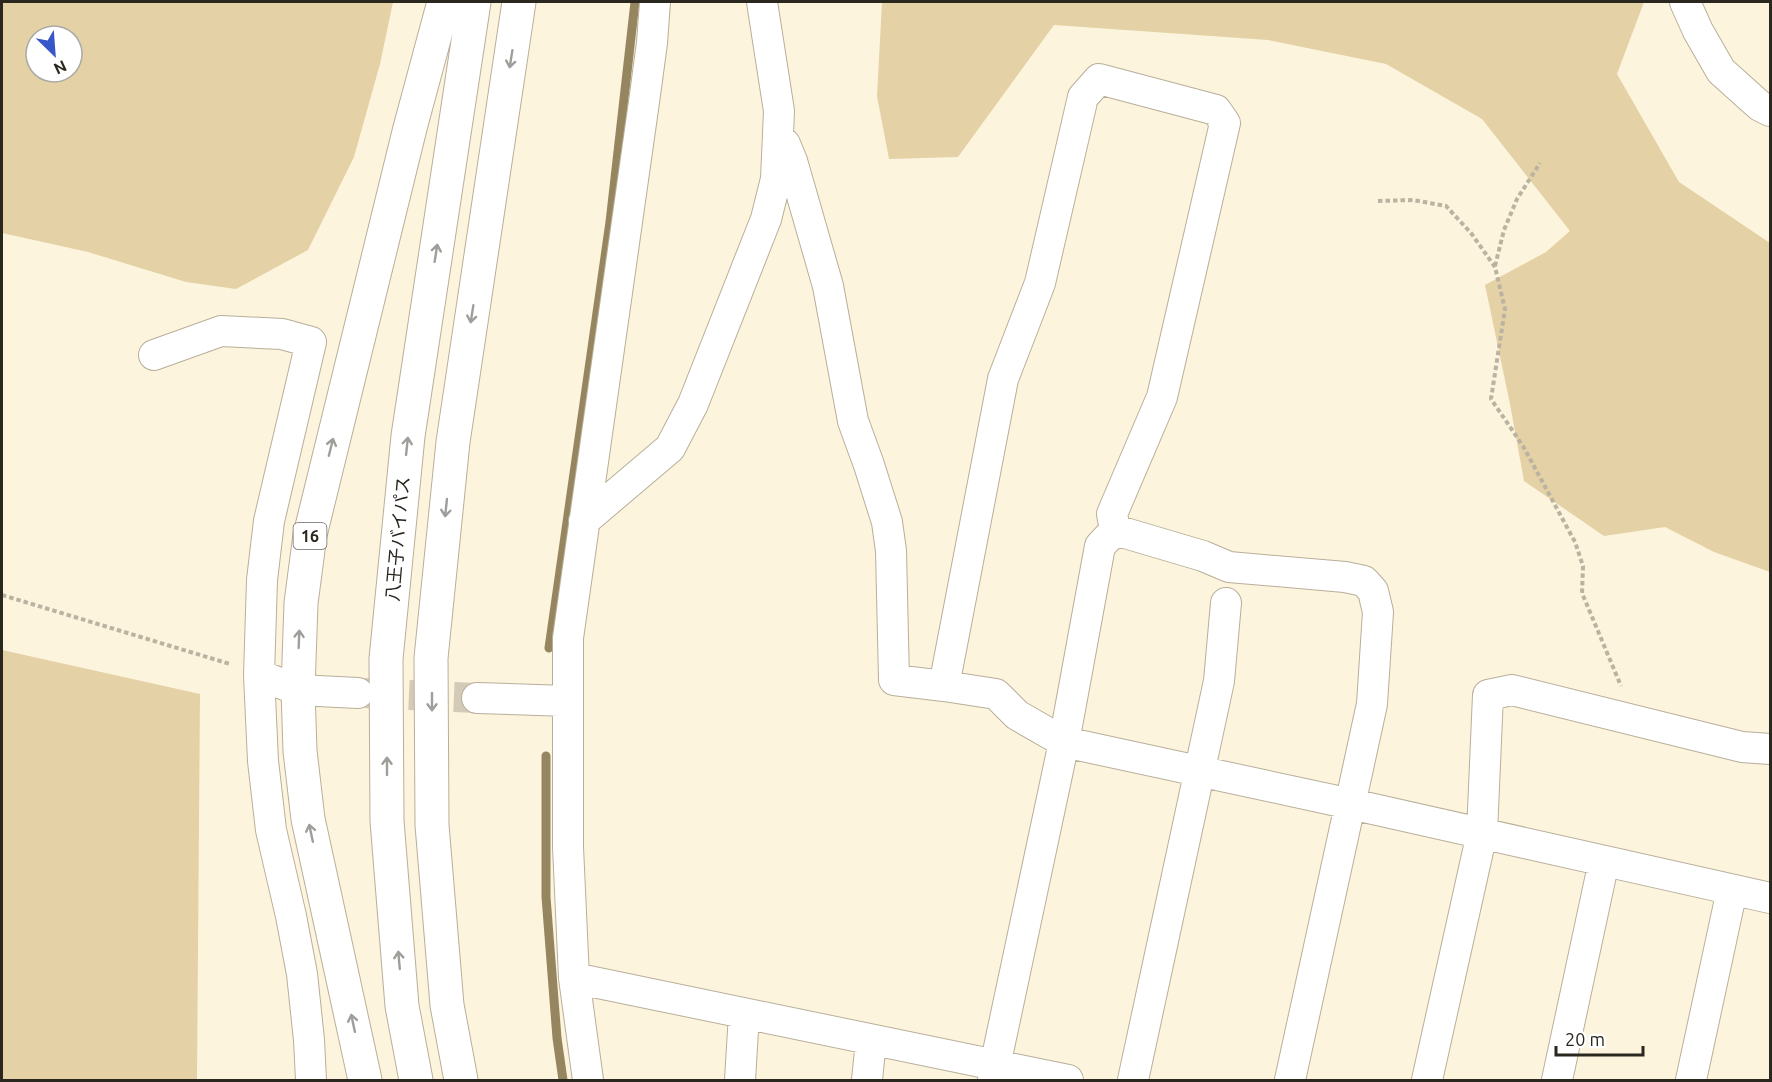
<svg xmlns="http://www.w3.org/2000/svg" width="1772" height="1082" viewBox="0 0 1772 1082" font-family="Ubuntu,'Noto Sans JP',sans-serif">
  <rect width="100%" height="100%" fill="#fdf4de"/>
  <path fill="#e4d2a6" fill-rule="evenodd" d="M2,2H393L380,64L354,157L308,250L236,289L186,282L88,252L2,233ZM36,36H72V72H36Z
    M882,2H1644L1617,74L1679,182L1770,243V572L1714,552L1665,527L1604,536L1524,481L1510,404L1485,285L1546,252L1570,231L1482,119L1386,64L1268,40L1054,25L958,157L889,159L877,96Z
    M2,650L200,694L197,1080H2Z"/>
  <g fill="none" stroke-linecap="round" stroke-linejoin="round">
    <path stroke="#968660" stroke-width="9" d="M549,648L610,222L635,2
      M546,756V897L557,1038L563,1080"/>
    <path stroke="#d3cbb8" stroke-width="30" stroke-dasharray="30 15" stroke-linecap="butt" d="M364,693L477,698"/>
    <defs>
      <path id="minor" d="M1685,2L1698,31L1721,71L1760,106L1770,111
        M779,138L785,144L792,161L828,286L853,421L869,465L887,522L891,551L894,680L944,686
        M154,355L221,331L282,334L311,342L269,521L262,580L259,675L263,761L271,830L291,916L302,974L309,1040L311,1080
        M584,521L670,448L693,404L766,219L776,179L779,111L762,2
        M259,675L298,690L358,693
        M477,698L567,701
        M574,978L1068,1080
        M588,1080L574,978L568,847V638L644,102L652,43L655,2
        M740,1080L744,1014
        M867,1080L871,1040
        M993,1080L995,1066L1064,742L1100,546L1115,530
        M1133,1080L1219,681L1226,603
        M1290,1080L1372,704L1378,612L1373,591L1364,581L1345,577L1229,567L1203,556L1115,530L1112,514L1162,397L1225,123L1216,110L1099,79L1083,97L1040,283L1003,379L944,686L996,694L1017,715L1064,742L1351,804L1770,898
        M1427,1080L1482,833L1488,695L1512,690L1742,747L1770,749
        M1557,1080L1604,861
        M1691,1080L1732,890"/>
      <path id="highway" d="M365,1080L308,819L300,751L298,690L301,603L310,535L410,128L444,2
        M416,1080L402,1006L387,821L386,659L408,436L474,2
        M461,1080L447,1005L432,825L431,658L453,442L519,2"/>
    </defs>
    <use href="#minor" stroke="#b8af9a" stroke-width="32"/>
    <use href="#highway" stroke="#b8af9a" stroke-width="35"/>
    <path stroke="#bab3a1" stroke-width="4" stroke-dasharray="4.5 3" stroke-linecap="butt" d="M1378,201L1413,200L1446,206L1471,233L1495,267L1505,309L1491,399L1523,446L1575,542L1583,566L1582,593L1621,686
      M1495,266L1504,230L1517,199L1540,163
      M2,595L230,664"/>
    <use href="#minor" stroke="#fff" stroke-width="30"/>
    <use href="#highway" stroke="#fff" stroke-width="33"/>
  </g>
  <defs><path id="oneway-shaft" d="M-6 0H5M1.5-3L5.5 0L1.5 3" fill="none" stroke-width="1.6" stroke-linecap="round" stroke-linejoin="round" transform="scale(1.5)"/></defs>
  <g stroke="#9f9e9a">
    <use href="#oneway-shaft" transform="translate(511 59) rotate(99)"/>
    <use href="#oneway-shaft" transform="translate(436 253) rotate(-81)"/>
    <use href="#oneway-shaft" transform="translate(472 314) rotate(99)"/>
    <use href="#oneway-shaft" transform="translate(407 446) rotate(-84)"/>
    <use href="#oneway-shaft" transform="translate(331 447) rotate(-76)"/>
    <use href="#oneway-shaft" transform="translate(446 508) rotate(96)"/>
    <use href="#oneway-shaft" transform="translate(299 639) rotate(-88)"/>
    <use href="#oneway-shaft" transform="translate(432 702) rotate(90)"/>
    <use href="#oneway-shaft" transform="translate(387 766) rotate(-90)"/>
    <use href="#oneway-shaft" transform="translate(311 833) rotate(-102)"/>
    <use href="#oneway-shaft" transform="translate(399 960) rotate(-95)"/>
    <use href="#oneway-shaft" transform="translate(353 1023) rotate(-102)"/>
  </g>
  <g text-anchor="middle" stroke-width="6" stroke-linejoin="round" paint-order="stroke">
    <rect fill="#fff" stroke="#6a6862" stroke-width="1.5" x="293.5" y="523" width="33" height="26" rx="4.5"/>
    <g font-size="16" font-weight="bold" fill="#2a271e">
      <text x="310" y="542">16</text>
    </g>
    <g font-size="18" fill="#2a271e" stroke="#fff">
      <text transform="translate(398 539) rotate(-85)" y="6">八王子バイパス</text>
    </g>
  </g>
  <rect width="1772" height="1082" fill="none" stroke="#2a271e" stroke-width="6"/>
  <g transform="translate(54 54) rotate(155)"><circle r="28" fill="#ffffff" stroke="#aaa9a5" stroke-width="1.5"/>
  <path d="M0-4.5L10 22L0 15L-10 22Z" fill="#3756c7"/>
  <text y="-9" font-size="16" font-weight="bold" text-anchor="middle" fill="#2a271e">N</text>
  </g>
  <path d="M1556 1046v9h87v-9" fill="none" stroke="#2a271e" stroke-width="3"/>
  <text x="1565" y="1046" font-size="18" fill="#2a271e" stroke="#ffffff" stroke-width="4.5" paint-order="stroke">20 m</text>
</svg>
